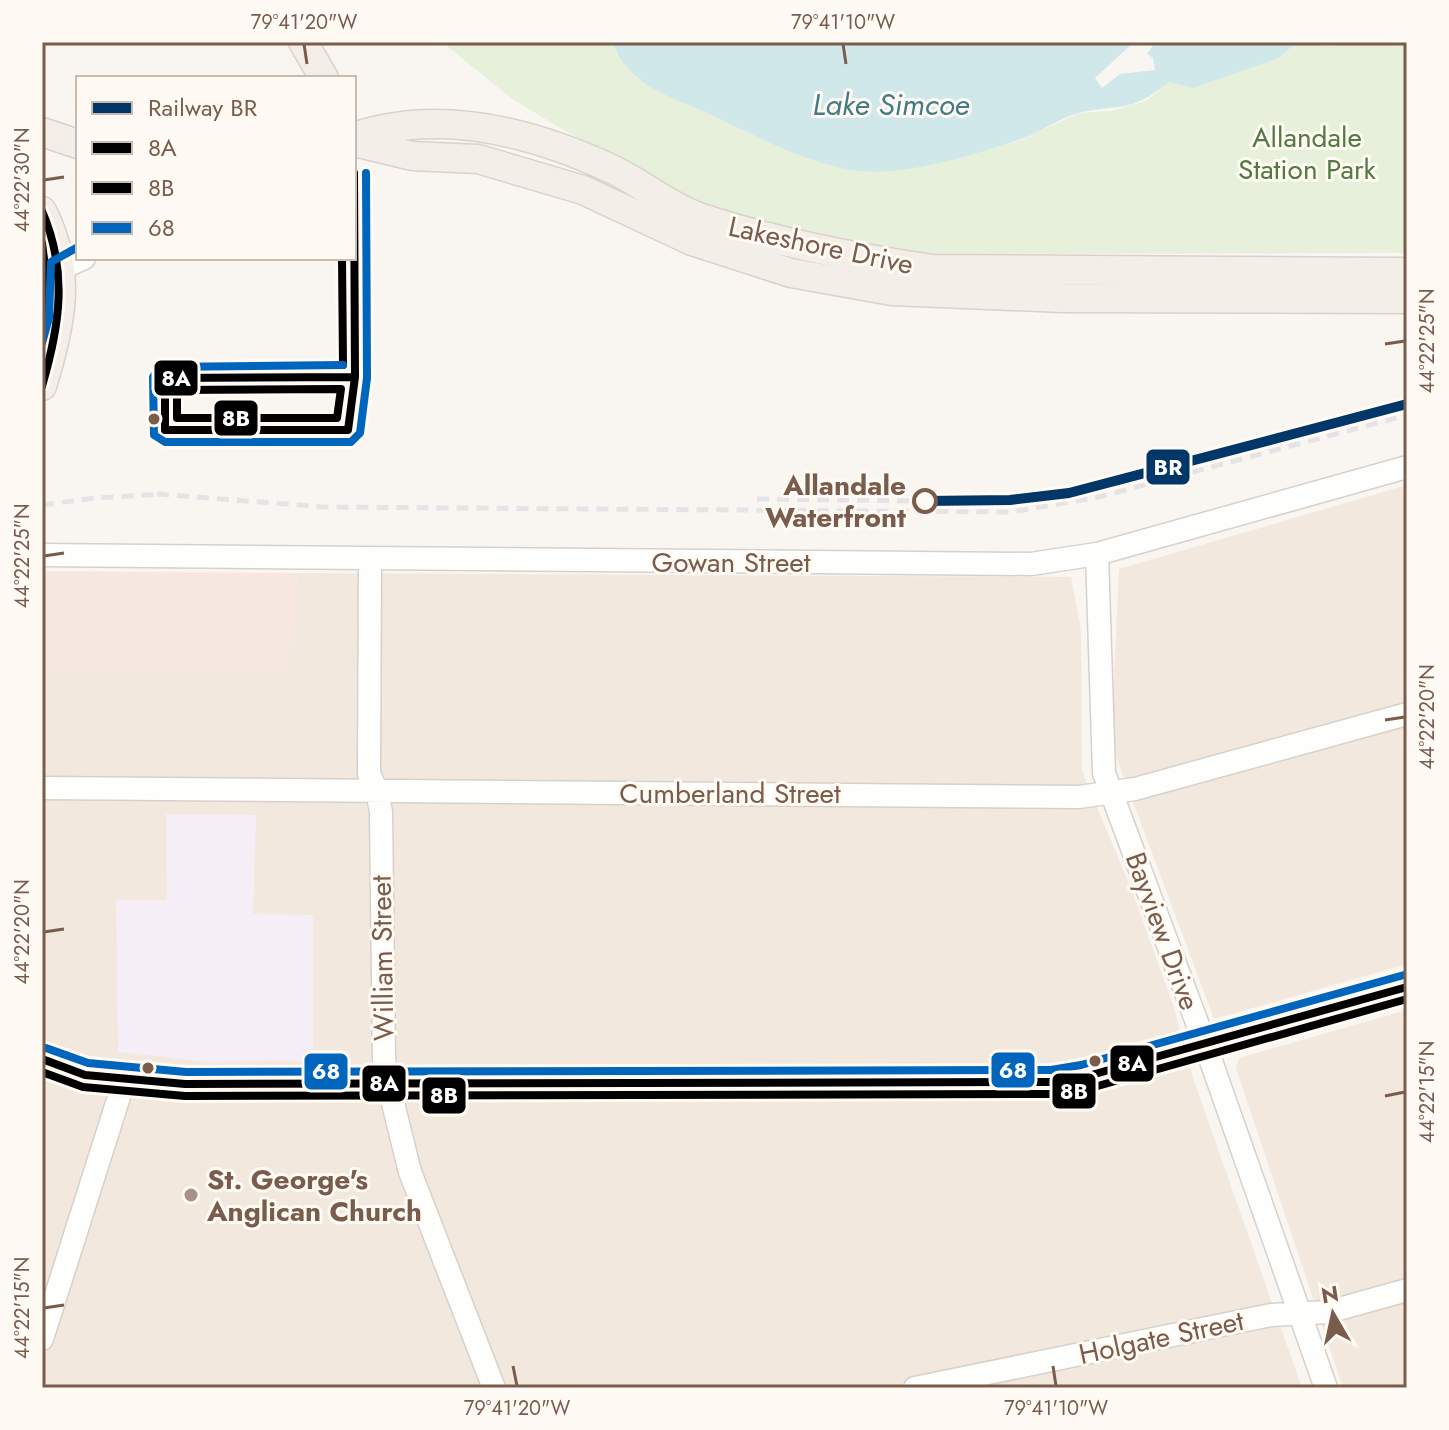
<svg xmlns="http://www.w3.org/2000/svg" width="1449" height="1430" viewBox="0 0 1449 1430" font-family="Jost,sans-serif">
  <rect width="100%" height="100%" fill="#f9f5f0"/>
  <path fill="#f2e8de" d="M1407,485V964L1214,1019L1111,743L1119,569Z
    M297,573L1071,577L1081,630L1082,771L1132,891L1174,1008L1192,1075L1302,1388H42V673H291Z
    M1407,1010V1388H1343L1236,1068L1239,1058Z"/>
  <path fill="#f6e8e1" d="M42,571L297,573L292,673H42Z"/>
  <path fill="#f6eef6" d="M166,814L256,815L253,914L313,915V1061L208,1062L118,1052L116,900H167Z"/>
  <path fill="#e7f0db" d="M442,42H612L616,53L817,161L855,171L942,162L1021,140L1079,113L1111,111L1146,101L1169,82L1279,58L1297,42L1321,46L1407,42V253L910,254L733,219L560,128L511,98Z"/>
  <path fill="#d0e8ea" d="M612,42H1134L1095,78L1102,88L1120,74L1155,70L1153,58L1147,54L1155,42H1297L1279,58L1193,88L1169,82C1129,114 1123,103 1079,113C1058,118 1039,134 1018,140C973,155 900,178 852,170C801,161 752,134 705,112C666,95 628,84 612,42Z"/>
  <g fill="none" stroke-linecap="round" stroke-linejoin="round">
    <defs>
      <path id="minor" d="M42,277L84,258
        M1097,554L1104,773L1205,1044L1326,1388
        M42,555L1031,564L1097,554L1407,467
        M370,559L369,774L377,791L381,812L384,1059L388,1083L410,1172L494,1388
        M42,788L1079,797L1135,789L1407,714
        M42,1339L124,1081
        M915,1388L1271,1315L1328,1312L1407,1290"/>
      <path id="major" d="M303,42L324,78
        M42,132L78,144
        M354,137C440,108 533,132 614,170C644,185 673,209 705,219C779,243 856,258 932,269L1407,272
        M354,142L412,156L478,159L583,190L692,241L791,273L892,291L1062,298L1407,299
        M42,211C73,271 61,325 42,386
        M42,1059L85,1075L185,1084L1052,1082L1084,1077L1407,987"/>
    </defs>
    <use href="#minor" stroke="#d7d1cb" stroke-width="25"/>
    <use href="#major" stroke="#dad1cc" stroke-width="31"/>
    <use href="#minor" stroke="#fefefd" stroke-width="22"/>
    <use href="#major" stroke="#f3eee8" stroke-width="28"/>
    <path stroke="#e6e3e7" stroke-width="5" stroke-dasharray="12 8" stroke-linecap="butt" d="M157,494L324,507L1012,512L1099,497L1407,415
      M757,499L925,501
      M42,505L95,498L165,494"/>
    <defs>
      <path id="bus-1" d="M354,173L355,377
        M42,211C68,271 60,325 42,386
        M355,377L348,430H165V378Z
        M42,1059L85,1075L185,1084L1052,1082L1084,1077L1407,987"/>
      <path id="bus-2" d="M42,243L49,298L42,341
        M342,258L343,365
        M341,389L337,418H177V390Z
        M42,1072L83,1087L185,1096L1053,1094L1087,1089L1407,999"/>
      <path id="bus-3" d="M366,173L367,377
        M42,343L49,318L51,262L78,247
        M343,365L160,367L153,377L154,435L165,442H351L360,433L367,378
        M46,1048L88,1063L186,1072L1051,1070L1081,1065L1404,975"/>
    </defs>
    <use href="#bus-1" stroke="#fffaf3" stroke-width="14"/>
    <use href="#bus-2" stroke="#fffaf3" stroke-width="14"/>
    <use href="#bus-3" stroke="#fffaf3" stroke-width="14"/>
    <use href="#bus-1" stroke="#000" stroke-width="8"/>
    <use href="#bus-2" stroke="#000" stroke-width="8"/>
    <use href="#bus-3" stroke="#0065bd" stroke-width="8"/>
    <defs>
      <path id="rail-1" d="M925,501L1010,500L1069,493L1407,404"/>
    </defs>
    <use href="#rail-1" stroke="#fffaf3" stroke-width="16"/>
    <use href="#rail-1" stroke="#003768" stroke-width="10"/>
  </g>
  <path fill="none" stroke="#7a5c4d" stroke-width="3" d="M304,44L307,64M843,44L846,64M44,180L64,177M1385,344L1405,341M44,556L64,553M1385,720L1405,717M44,932L64,929M1385,1096L1405,1092M44,1308L64,1305M513,1366L517,1386M1053,1366L1056,1386"/>
  <g fill="#7a5c4d" stroke="#fffaf3" stroke-width="3">
    <circle cx="154" cy="419" r="7"/>
    <circle cx="1095" cy="1061" r="7"/>
    <circle cx="148" cy="1068" r="7"/>
  </g>
  <circle fill="#fffaf3" stroke="#7a5c4d" stroke-width="4" cx="925" cy="501" r="11"/>
  <circle fill="#a69286" stroke="#fffaf3" stroke-width="3" cx="191" cy="1195" r="8"/>
  <g text-anchor="middle" stroke-width="6" stroke-linejoin="round" paint-order="stroke">
    <g font-size="28" fill="#537a41" stroke="#fffaf3">
      <text x="1307" y="147">Allandale<tspan x="1307" dy="32">Station Park</tspan></text>
    </g>
    <g font-size="28" fill="#7a5c4d" stroke="#fffaf3">
      <text transform="translate(821 245) rotate(12)" y="10">Lakeshore Drive</text>
      <text x="731" y="572">Gowan Street</text>
      <text x="730" y="803">Cumberland Street</text>
      <text transform="translate(1163 931) rotate(70)" y="10">Bayview Drive</text>
      <text transform="translate(382 958) rotate(-91)" y="10">William Street</text>
      <text transform="translate(1161 1337) rotate(-12)" y="10">Holgate Street</text>
    </g>
    <g font-size="28" font-weight="bold" fill="#7a5c4d" stroke="#fffaf3" text-anchor="end">
      <text x="906" y="495">Allandale<tspan x="906" dy="32">Waterfront</tspan></text>
    </g>
    <g font-size="28" font-weight="bold" fill="#7a5c4d" stroke="#fffaf3" text-anchor="start">
      <text x="207" y="1189">St. George's<tspan x="207" dy="32">Anglican Church</tspan></text>
    </g>
    <g font-size="30" font-style="italic" fill="#437c86" stroke="#fffaf3">
      <text x="891" y="115">Lake Simcoe</text>
    </g>
  </g>
  <g stroke="#fffaf3" stroke-width="3">
    <rect x="153" y="359" width="46" height="38" rx="8" fill="#000"/>
    <rect x="213" y="399" width="46" height="38" rx="8" fill="#000"/>
    <rect x="1145" y="448" width="46" height="38" rx="8" fill="#003768"/>
    <rect x="1109" y="1044" width="46" height="39" rx="8" fill="#000"/>
    <rect x="990" y="1051" width="46" height="38" rx="8" fill="#0065bd"/>
    <rect x="303" y="1052" width="46" height="39" rx="8" fill="#0065bd"/>
    <rect x="361" y="1064" width="46" height="39" rx="8" fill="#000"/>
    <rect x="1051" y="1072" width="46" height="38" rx="8" fill="#000"/>
    <rect x="421" y="1076" width="46" height="39" rx="8" fill="#000"/>
  </g>
  <g font-size="22" text-anchor="middle" font-weight="bold" fill="#fff">
    <text x="176" y="386">8A</text>
    <text x="236" y="426">8B</text>
    <text x="1168" y="475">BR</text>
    <text x="1132" y="1071">8A</text>
    <text x="1013" y="1078">68</text>
    <text x="326" y="1079">68</text>
    <text x="384" y="1091">8A</text>
    <text x="1074" y="1099">8B</text>
    <text x="444" y="1103">8B</text>
  </g>
  <rect width="1449" height="1430" fill="none" stroke="#fffaf3" stroke-width="88"/>
  <rect x="76" y="76" width="280" height="184" fill="#fffaf3" stroke="#cabbb1" stroke-width="2"/>
  <rect x="92" y="102" width="40" height="12" fill="#003768" stroke="#cabbb1" stroke-width="2"/>
  <text x="148" y="116" font-size="24" fill="#7a5c4d">Railway BR</text>
  <rect x="92" y="142" width="40" height="12" fill="#000000" stroke="#cabbb1" stroke-width="2"/>
  <text x="148" y="156" font-size="24" fill="#7a5c4d">8A</text>
  <rect x="92" y="182" width="40" height="12" fill="#000000" stroke="#cabbb1" stroke-width="2"/>
  <text x="148" y="196" font-size="24" fill="#7a5c4d">8B</text>
  <rect x="92" y="222" width="40" height="12" fill="#0065bd" stroke="#cabbb1" stroke-width="2"/>
  <text x="148" y="236" font-size="24" fill="#7a5c4d">68</text>
  <g transform="translate(1333 1314) rotate(351)" stroke="#fffaf3" stroke-width="6" paint-order="stroke">
  <path d="M0-6L14 30L0 20L-14 30Z" fill="#7a5c4d"/>
  <text y="-12" font-size="22" font-weight="bold" text-anchor="middle" fill="#7a5c4d">N</text>
  </g>
  <rect x="44" y="44" width="1361" height="1342" fill="none" stroke="#7a5c4d" stroke-width="3"/>
  <g font-size="20" text-anchor="middle" fill="#7a5c4d">
    <text x="304" y="29">79°41'20"W</text>
    <text x="843" y="29">79°41'10"W</text>
    <text transform="translate(22 180) rotate(-90)" y="7">44°22'30"N</text>
    <text transform="translate(1427 341) rotate(-90)" y="7">44°22'25"N</text>
    <text transform="translate(22 556) rotate(-90)" y="7">44°22'25"N</text>
    <text transform="translate(1427 717) rotate(-90)" y="7">44°22'20"N</text>
    <text transform="translate(22 932) rotate(-90)" y="7">44°22'20"N</text>
    <text transform="translate(1427 1092) rotate(-90)" y="7">44°22'15"N</text>
    <text transform="translate(22 1308) rotate(-90)" y="7">44°22'15"N</text>
    <text x="517" y="1415">79°41'20"W</text>
    <text x="1056" y="1415">79°41'10"W</text>
  </g>
</svg>
